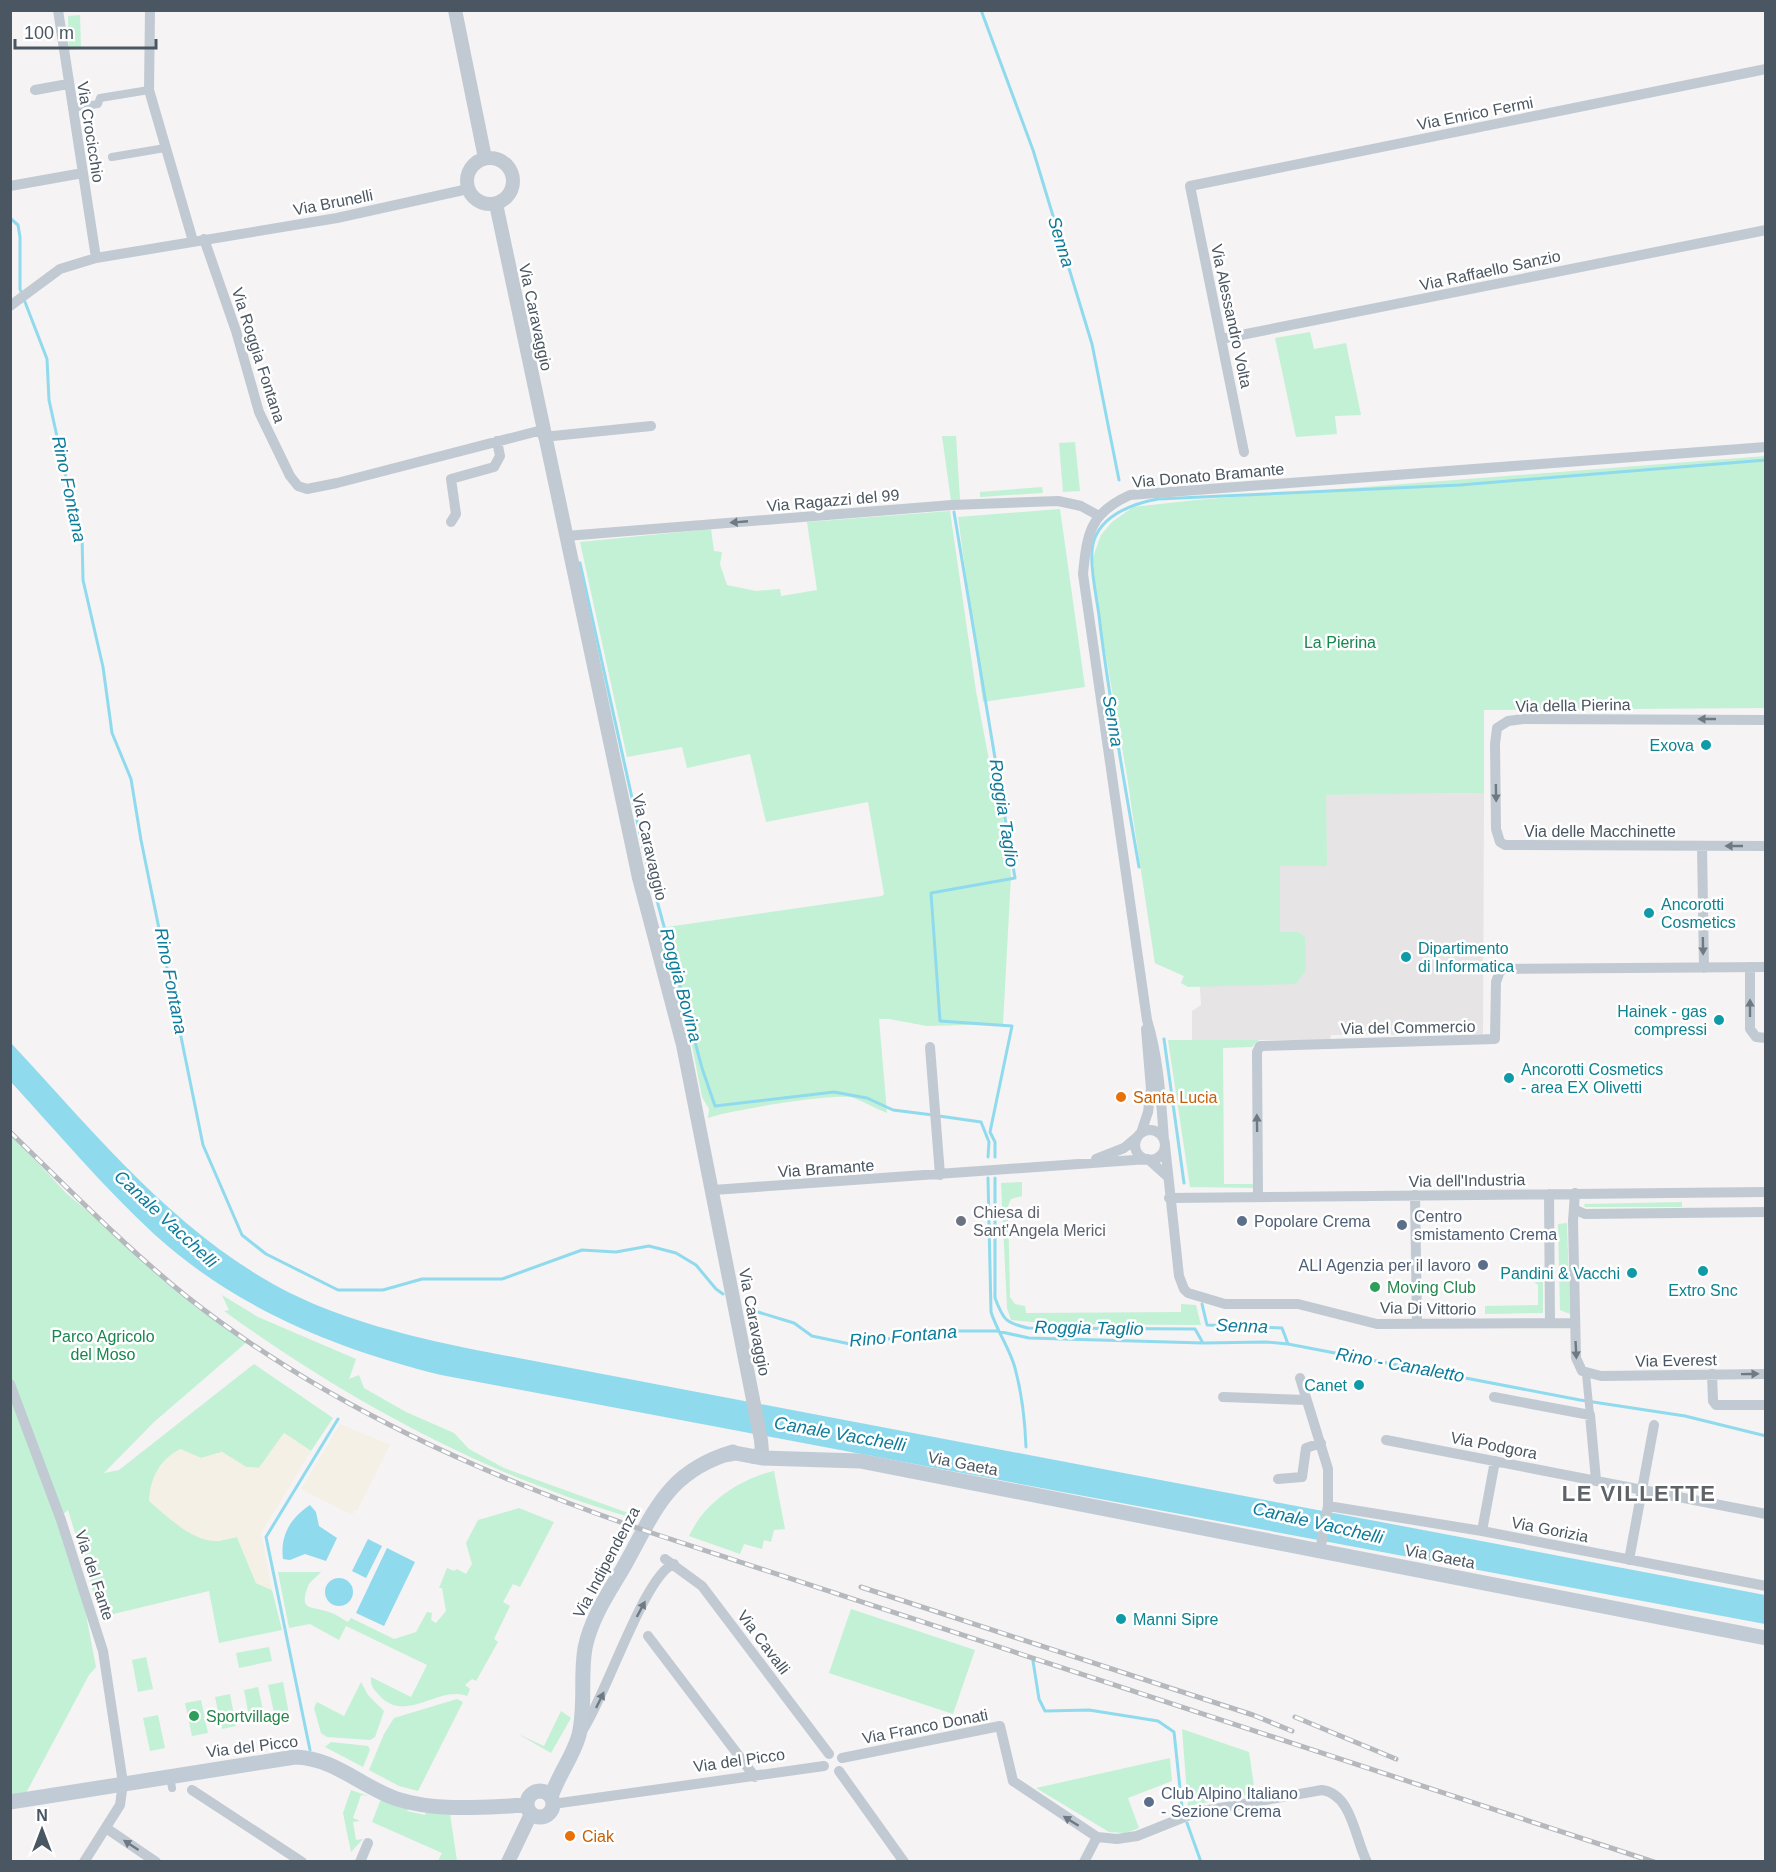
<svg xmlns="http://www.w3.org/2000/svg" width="1776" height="1872" viewBox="0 0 1776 1872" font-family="Arial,sans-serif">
  <rect width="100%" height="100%" fill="#f5f3f3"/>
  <path fill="#e6e4e5" d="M1484,793L1483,1034L1331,1035L1330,1040H1192V1011L1201,1005L1200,987L1181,983L1184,976L1155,963L1130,797Z"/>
  <path fill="#c3f1d5" d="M80,15L81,49L69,50L68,16Z
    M1310,332L1314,349L1346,343L1361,415L1335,416L1337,434L1296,437L1275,338Z
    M942,436H956L960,500L951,501Z
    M1075,442L1080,491L1063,492L1059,443Z
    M1765,456V708L1484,710V793L1326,795L1327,866H1280V932H1298L1305,937L1306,970L1296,984L1188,987L1181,983L1184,976L1155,963L1127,776L1096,599L1093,557L1101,535L1112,522L1133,507L1196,500Z
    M1042,487L1043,493L980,497V492Z
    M1060,509L1085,687L983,702L958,517Z
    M950,511L976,691L994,787L1006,829L1011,876L1003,1024L927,1026L889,1019H879L887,1113C876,1109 865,1102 854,1098C838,1092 726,1111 708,1118L709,1109L702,1097L689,1030L660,928L882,896L884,894L868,802L766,822L750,754L687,768L682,747L627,757L580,542L711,529L714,551L722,552L720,564L727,585L756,591L780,589L781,596L817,590L807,522Z
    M1168,1040H1259L1252,1047L1223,1048L1224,1184H1253V1188L1190,1187Z
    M10,1133L66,1193L193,1301L248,1341L154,1422L104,1473L119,1470L254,1364L333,1418L311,1451L284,1433L259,1468L246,1467L222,1452L201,1458L180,1449L219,1541L237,1537L256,1583L272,1590L282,1630L219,1643L209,1591L101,1617L68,1510L58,1519L81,1588L96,1667L89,1675L26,1793L10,1796Z
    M1022,1182V1196L1011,1199L1008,1206L1010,1297L1015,1304L1025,1306L1026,1313L1181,1312V1304L1196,1305L1201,1325L1055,1324L1011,1320L1007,1308L1001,1183Z
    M1682,1202V1207H1585L1584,1204Z
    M1567,1223L1570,1314L1560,1310L1558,1224Z
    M1534,1282H1543V1313L1485,1314V1306L1538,1305V1285Z
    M222,1295L258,1317L356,1359L349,1379L359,1375L364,1388L406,1412L454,1433L469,1449L504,1468L631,1514L629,1517C483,1474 347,1400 224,1311L229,1310Z
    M774,1471L785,1529L774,1530L771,1542L764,1540L762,1549L744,1544L740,1554L689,1536C704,1503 739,1479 774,1471Z
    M519,1508L554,1522L520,1587L513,1584L503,1602L510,1606L494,1639L498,1642L476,1681L472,1679L465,1685L470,1689L467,1696C436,1685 406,1726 378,1694C373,1689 370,1684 371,1677L411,1697L427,1665L346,1626L339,1640L310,1624L289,1628L278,1572H321C318,1576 309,1582 308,1586C299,1611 310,1606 326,1611C334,1613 341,1618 348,1622L351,1618L394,1639L416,1632L427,1612L432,1613L431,1620L436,1623L446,1611L442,1588H439L447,1568L454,1571L457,1569L466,1574L472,1564L466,1543L478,1520Z
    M851,1609L975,1650L953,1714L829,1673Z
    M269,1647L272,1661L239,1668L236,1653Z
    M146,1657L153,1689L138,1692L132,1660Z
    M283,1682L289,1714L275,1717L268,1685Z
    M361,1682L368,1695L384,1711L375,1737L370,1740L327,1737L321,1733L314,1708L317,1702L344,1716Z
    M258,1687L265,1719L250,1722L244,1690Z
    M230,1694L236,1726L222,1729L215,1697Z
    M457,1699L463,1702L418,1791L399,1786L369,1770L384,1734L394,1718Z
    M201,1700L208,1733L192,1736L185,1703Z
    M561,1711L571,1718L551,1753L518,1734L544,1746Z
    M158,1715L165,1748L150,1751L143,1718Z
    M1182,1729L1249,1752L1255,1793L1188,1806Z
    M331,1742L368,1746L370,1750L363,1767L325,1747Z
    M1170,1758L1172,1781L1128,1798L1139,1828L1126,1833L1109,1832L1036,1788Z
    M351,1790L368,1796L361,1795L353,1818L360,1821L353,1822L356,1840L363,1839L351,1852L343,1813Z
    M381,1799L408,1809L407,1811L425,1815L426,1811L450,1814L457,1861H438L442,1853L372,1822Z"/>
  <path fill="#f5f0e5" d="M340,1424L390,1445L357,1511L354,1510L352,1515L301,1489Z
    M284,1433L311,1451L261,1533L272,1590L256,1583L237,1537C231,1538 224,1540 218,1541C192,1542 168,1517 149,1501C150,1479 159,1460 180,1449L201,1458L222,1452L246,1467L259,1468Z"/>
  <path fill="#90daee" d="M11,1043C96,1134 176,1235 290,1293C347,1321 409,1336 471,1349L1765,1595V1624L441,1375C336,1349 235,1308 154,1234C103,1187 58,1133 11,1082Z
    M310,1505L316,1512L319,1526L337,1538L326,1561L305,1554L290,1560L283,1559C280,1536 290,1518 310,1505Z
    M368,1539L382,1546L366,1578L352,1571Z
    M387,1548L415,1562L384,1626L356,1613Z
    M325 1592a14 14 0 1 1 28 0a14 14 0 1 1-28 0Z"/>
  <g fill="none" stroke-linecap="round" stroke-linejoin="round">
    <path stroke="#90daee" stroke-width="3" d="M981,10L1033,150L1092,344L1119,480
      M10,218L18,225L20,237V289L47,359L49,400L72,505L82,535L83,580L103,667L112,733L131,779L141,840L203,1145L242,1235L266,1254L338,1290H383L422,1279H502L582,1250L616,1252L649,1246L676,1253L696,1265L716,1289L723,1294
      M954,512L1015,878L931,893L940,1021L1012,1026L990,1132L995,1142V1157
      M580,563L644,852L702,1068L715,1106L834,1092L867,1098L893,1110L933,1115
      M1139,867C1125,786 1110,705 1100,624C1098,602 1090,572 1092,551C1094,518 1130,504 1158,499L1460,485L1766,460
      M1164,1039L1184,1183
      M939,1116L981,1122L989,1142L988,1157
      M988,1178L991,1312C997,1331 1010,1349 1015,1368C1022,1394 1025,1420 1026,1447
      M995,1178V1298C1003,1319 1005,1323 1028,1328L1195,1329L1203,1343
      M1202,1304L1207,1325L1282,1328L1288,1344
      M748,1309L794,1323L812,1336L850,1344L949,1331H997L1029,1338L1203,1343L1266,1342L1288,1344L1580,1400L1685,1416L1766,1436
      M1033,1661L1039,1699L1045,1711L1089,1710L1158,1721L1174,1732L1182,1807
      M310,1750L266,1537L338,1419
      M1187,1823L1201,1862"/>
    <path stroke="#c1cad2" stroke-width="8" d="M72,108L98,104L100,98L149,90
      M112,157L165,148
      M1586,1374L1590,1415
      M170,1775L172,1788"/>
    <path stroke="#c1cad2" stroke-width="10" d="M58,10L96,258
      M150,10L149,90L193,241
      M35,90L68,84
      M10,186L83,173
      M204,239L236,331L259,412L290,476L298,486L307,489L337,483L542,430
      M10,306L60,269L96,258L337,218L468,189
      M1221,339L1766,230
      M543,437L651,426
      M1244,452L1190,186L1766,69
      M451,522L456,514L451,479L494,467L500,456L497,441
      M566,536L952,505L1058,501L1081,506L1099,516
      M1766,720L1523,719L1508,721L1497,728L1495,744L1496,829L1500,842L1505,845L1766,846
      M1702,846L1704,968
      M1750,967V1029L1756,1037L1766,1038
      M930,1047L940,1175
      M1135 1145a15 15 0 1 1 30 0a15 15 0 1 1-30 0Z
      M1141,1133L1148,1112L1151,1089L1146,1029
      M1164,1140C1161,1100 1159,1059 1147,1020L1083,574C1087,533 1090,513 1130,495L1766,447
      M1165,1145L1179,1276L1184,1289L1188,1293L1225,1304H1298L1377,1324L1575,1323
      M1096,1159L1124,1148L1137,1137
      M713,1190L1148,1159L1167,1176
      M1575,1193L1573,1221L1576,1358L1582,1371L1601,1376L1766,1374
      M1549,1194L1550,1323
      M1415,1195L1417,1324
      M1258,1196L1257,1052L1260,1046L1495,1039L1496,982L1500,971L1504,969L1766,967
      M1169,1198L1766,1192
      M1576,1210L1585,1214L1766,1212
      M1712,1374L1713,1401L1716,1405H1766
      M1300,1378L1328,1469V1506L1320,1551
      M10,1384L61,1520L103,1651L123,1783L120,1805L84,1862
      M1223,1397L1306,1400
      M1494,1397L1590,1415L1596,1480
      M1386,1440L1766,1514
      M1278,1479L1302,1477L1306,1448L1321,1443
      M1328,1506L1482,1531L1766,1586
      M1482,1531L1495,1461
      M665,1559L702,1586L829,1754
      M1629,1560L1654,1425
      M648,1636L755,1777
      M582,1731C604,1701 645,1573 674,1564
      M842,1758L1000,1726L1013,1781L1097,1837L1084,1862
      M839,1771L904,1862
      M192,1790L302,1862
      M553,1804L824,1766
      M106,1828L156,1862
      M1097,1837L1117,1839L1137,1836L1197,1812L1322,1790C1352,1794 1355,1839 1367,1862
      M360,1862L368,1843"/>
    <path stroke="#c1cad2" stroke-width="14" d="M455,10L485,158
      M467 181a23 23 0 1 1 46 0a23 23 0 1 1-46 0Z
      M496,204L639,878L683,1045L761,1440L762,1452L754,1457
      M508,1862L531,1814"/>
    <path stroke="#c1cbd6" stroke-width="15" d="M724,1455L735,1453L762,1458L860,1461L1766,1638
      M527 1804a13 13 0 1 1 26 0a13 13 0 1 1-26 0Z
      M551,1797C558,1775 573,1757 579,1735C586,1706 580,1677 585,1648C591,1619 607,1595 622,1570C654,1514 665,1472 733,1452
      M10,1802L295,1757C335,1758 361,1787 397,1799C437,1812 485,1807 527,1805"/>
    <defs>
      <path id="rail" d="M10,1132C68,1188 124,1246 186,1296C325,1406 487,1477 652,1533L1654,1862
        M861,1587L1253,1715L1292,1731
        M1295,1717L1396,1759"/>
    </defs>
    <use href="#rail" stroke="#b5b8bd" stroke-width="5"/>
    <use href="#rail" stroke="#fff" stroke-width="3" stroke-dasharray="9" stroke-linecap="butt"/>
  </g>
  <defs><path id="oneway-solid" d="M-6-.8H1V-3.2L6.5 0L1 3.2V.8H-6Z" transform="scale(1.5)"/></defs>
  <g fill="#6e7983">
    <use href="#oneway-solid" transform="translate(739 522) rotate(175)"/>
    <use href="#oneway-solid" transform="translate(1707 719) rotate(-180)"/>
    <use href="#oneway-solid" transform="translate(1496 793) rotate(89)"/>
    <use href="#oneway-solid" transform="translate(1734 846) rotate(-180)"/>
    <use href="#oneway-solid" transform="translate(1703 946) rotate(89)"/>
    <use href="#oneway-solid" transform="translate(1750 1008) rotate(-90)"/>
    <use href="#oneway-solid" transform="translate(1257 1123) rotate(-91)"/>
    <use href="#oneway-solid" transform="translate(1576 1350) rotate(87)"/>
    <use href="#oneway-solid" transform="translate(1750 1374) rotate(-1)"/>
    <use href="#oneway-solid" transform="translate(641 1609) rotate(-62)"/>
    <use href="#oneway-solid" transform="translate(600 1700) rotate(-64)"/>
    <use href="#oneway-solid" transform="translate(1071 1821) rotate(-148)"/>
    <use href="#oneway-solid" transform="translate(131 1845) rotate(-147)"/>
  </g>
  <g fill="#0f9aa8" stroke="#fff" stroke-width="2">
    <circle cx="1706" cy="745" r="6"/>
    <circle cx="1649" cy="913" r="6"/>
    <circle cx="1406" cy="957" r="6"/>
    <circle cx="1719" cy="1020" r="6"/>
    <circle cx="1509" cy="1078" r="6"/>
    <circle cx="1703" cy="1271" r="6"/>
    <circle cx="1632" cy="1273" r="6"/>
    <circle cx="1359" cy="1385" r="6"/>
    <circle cx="1121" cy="1619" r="6"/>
  </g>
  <g fill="#e8710a" stroke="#fff" stroke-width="2">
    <circle cx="1121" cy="1097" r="6"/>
    <circle cx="570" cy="1836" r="6"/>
  </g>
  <circle fill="#6b7280" stroke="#fff" stroke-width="2" cx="961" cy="1221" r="6"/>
  <g fill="#5c6f8a" stroke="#fff" stroke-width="2">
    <circle cx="1242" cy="1221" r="6"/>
    <circle cx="1402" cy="1225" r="6"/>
    <circle cx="1483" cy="1265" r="6"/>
    <circle cx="1149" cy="1802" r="6"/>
  </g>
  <g fill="#2e9e5b" stroke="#fff" stroke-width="2">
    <circle cx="1375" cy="1287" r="6"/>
    <circle cx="194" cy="1716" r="6"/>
  </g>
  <g text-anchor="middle" stroke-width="5" stroke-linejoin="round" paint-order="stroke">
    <g font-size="16" fill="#4a5661" stroke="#fff">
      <text transform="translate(1475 113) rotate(-11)" y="6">Via Enrico Fermi</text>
      <text transform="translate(91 132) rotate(81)" y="6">Via Crocicchio</text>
      <text transform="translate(333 202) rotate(-11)" y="6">Via Brunelli</text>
      <text transform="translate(1490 270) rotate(-12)" y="6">Via Raffaello Sanzio</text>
      <text transform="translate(1232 316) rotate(78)" y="6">Via Alessandro Volta</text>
      <text transform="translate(536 317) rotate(78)" y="6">Via Caravaggio</text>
      <text transform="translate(259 355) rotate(72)" y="6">Via Roggia Fontana</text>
      <text transform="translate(1208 475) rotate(-5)" y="6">Via Donato Bramante</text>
      <text transform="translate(833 500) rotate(-5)" y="6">Via Ragazzi del 99</text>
      <text transform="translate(1573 705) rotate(-1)" y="6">Via della Pierina</text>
      <text x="1600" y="837">Via delle Macchinette</text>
      <text transform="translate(650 847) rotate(77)" y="6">Via Caravaggio</text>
      <text transform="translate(1408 1027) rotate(-1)" y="6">Via del Commercio</text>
      <text transform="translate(826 1168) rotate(-4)" y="6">Via Bramante</text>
      <text transform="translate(1467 1180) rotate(-1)" y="6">Via dell'Industria</text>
      <text transform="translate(1428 1308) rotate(1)" y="6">Via Di Vittorio</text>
      <text transform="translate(755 1322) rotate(79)" y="6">Via Caravaggio</text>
      <text transform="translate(1676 1360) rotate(-1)" y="6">Via Everest</text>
      <text transform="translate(1494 1445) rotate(11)" y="6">Via Podgora</text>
      <text transform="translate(963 1463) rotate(11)" y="6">Via Gaeta</text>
      <text transform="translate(1550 1529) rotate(11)" y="6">Via Gorizia</text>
      <text transform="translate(1440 1556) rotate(11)" y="6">Via Gaeta</text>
      <text transform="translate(606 1562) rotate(-62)" y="6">Via Indipendenza</text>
      <text transform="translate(95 1575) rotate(72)" y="6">Via del Fante</text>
      <text transform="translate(764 1642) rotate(53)" y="6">Via Cavalli</text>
      <text transform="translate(925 1726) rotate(-11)" y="6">Via Franco Donati</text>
      <text transform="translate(252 1746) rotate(-7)" y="6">Via del Picco</text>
      <text transform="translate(739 1760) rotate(-8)" y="6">Via del Picco</text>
    </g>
    <g font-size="16" fill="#17864f" stroke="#fff">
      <text x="1340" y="648">La Pierina</text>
      <text x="103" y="1342">Parco Agricolo<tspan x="103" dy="18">del Moso</tspan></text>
    </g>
    <g font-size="16" fill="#0d838f" stroke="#fff" text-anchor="end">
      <text x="1694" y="751">Exova</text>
      <text x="1661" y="910" text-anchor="start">Ancorotti<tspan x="1661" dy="18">Cosmetics</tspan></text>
      <text x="1418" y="954" text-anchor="start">Dipartimento<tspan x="1418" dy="18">di Informatica</tspan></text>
      <text x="1707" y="1017">Hainek - gas<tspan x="1707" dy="18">compressi</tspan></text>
      <text x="1521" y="1075" text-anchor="start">Ancorotti Cosmetics<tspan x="1521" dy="18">- area EX Olivetti</tspan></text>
      <text x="1620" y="1279">Pandini &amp; Vacchi</text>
      <text x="1703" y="1296" text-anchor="middle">Extro Snc</text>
      <text x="1347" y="1391">Canet</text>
      <text x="1133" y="1625" text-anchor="start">Manni Sipre</text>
    </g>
    <g font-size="16" fill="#c56008" stroke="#fff" text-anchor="start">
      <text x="1133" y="1103">Santa Lucia</text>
      <text x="582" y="1842">Ciak</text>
    </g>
    <g font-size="16" fill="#5b616d" stroke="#fff" text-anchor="start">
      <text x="973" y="1218">Chiesa di<tspan x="973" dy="18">Sant'Angela Merici</tspan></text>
    </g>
    <g font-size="16" fill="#4e5e75" stroke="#fff" text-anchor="start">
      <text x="1414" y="1222">Centro<tspan x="1414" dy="18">smistamento Crema</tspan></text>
      <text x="1254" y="1227">Popolare Crema</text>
      <text x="1471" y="1271" text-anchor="end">ALI Agenzia per il lavoro</text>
      <text x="1161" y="1799">Club Alpino Italiano<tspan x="1161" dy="18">- Sezione Crema</tspan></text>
    </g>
    <g font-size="16" fill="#27864d" stroke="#fff" text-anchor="start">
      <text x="1387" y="1293">Moving Club</text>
      <text x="206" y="1722">Sportvillage</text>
    </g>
    <g font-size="18" font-style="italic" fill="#0c7c9b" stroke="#fff">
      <text transform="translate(1061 242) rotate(73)" y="6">Senna</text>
      <text transform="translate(69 489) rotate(78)" y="6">Rino Fontana</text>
      <text transform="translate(1113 721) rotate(80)" y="6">Senna</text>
      <text transform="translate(1004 813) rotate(81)" y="6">Roggia Taglio</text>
      <text transform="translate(171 981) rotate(79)" y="6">Rino Fontana</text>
      <text transform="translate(681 985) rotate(75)" y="6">Roggia Bovina</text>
      <text transform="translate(166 1219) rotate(43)" y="6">Canale Vacchelli</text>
      <text transform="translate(1242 1326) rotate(2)" y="6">Senna</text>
      <text transform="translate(1089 1328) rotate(1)" y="6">Roggia Taglio</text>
      <text transform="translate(903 1336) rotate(-5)" y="6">Rino Fontana</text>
      <text transform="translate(1400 1365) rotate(10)" y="6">Rino - Canaletto</text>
      <text transform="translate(840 1434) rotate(10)" y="6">Canale Vacchelli</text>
      <text transform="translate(1318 1523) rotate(13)" y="6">Canale Vacchelli</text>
    </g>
    <g font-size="22" font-weight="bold" letter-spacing="1.5" fill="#5f6368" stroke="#fff">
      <text x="1639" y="1501">LE VILLETTE</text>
    </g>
  </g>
  <rect width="1776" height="1872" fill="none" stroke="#4a5661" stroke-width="24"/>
  <g transform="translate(42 1830)" stroke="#ffffff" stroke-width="4.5" paint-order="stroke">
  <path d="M0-4.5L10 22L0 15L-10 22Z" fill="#4a5661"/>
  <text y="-9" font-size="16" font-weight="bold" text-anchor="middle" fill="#4a5661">N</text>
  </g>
  <path d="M15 39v9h141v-9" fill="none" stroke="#4a5661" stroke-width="3"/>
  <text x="24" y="39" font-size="18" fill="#4a5661" stroke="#ffffff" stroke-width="4.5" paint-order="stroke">100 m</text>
</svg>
